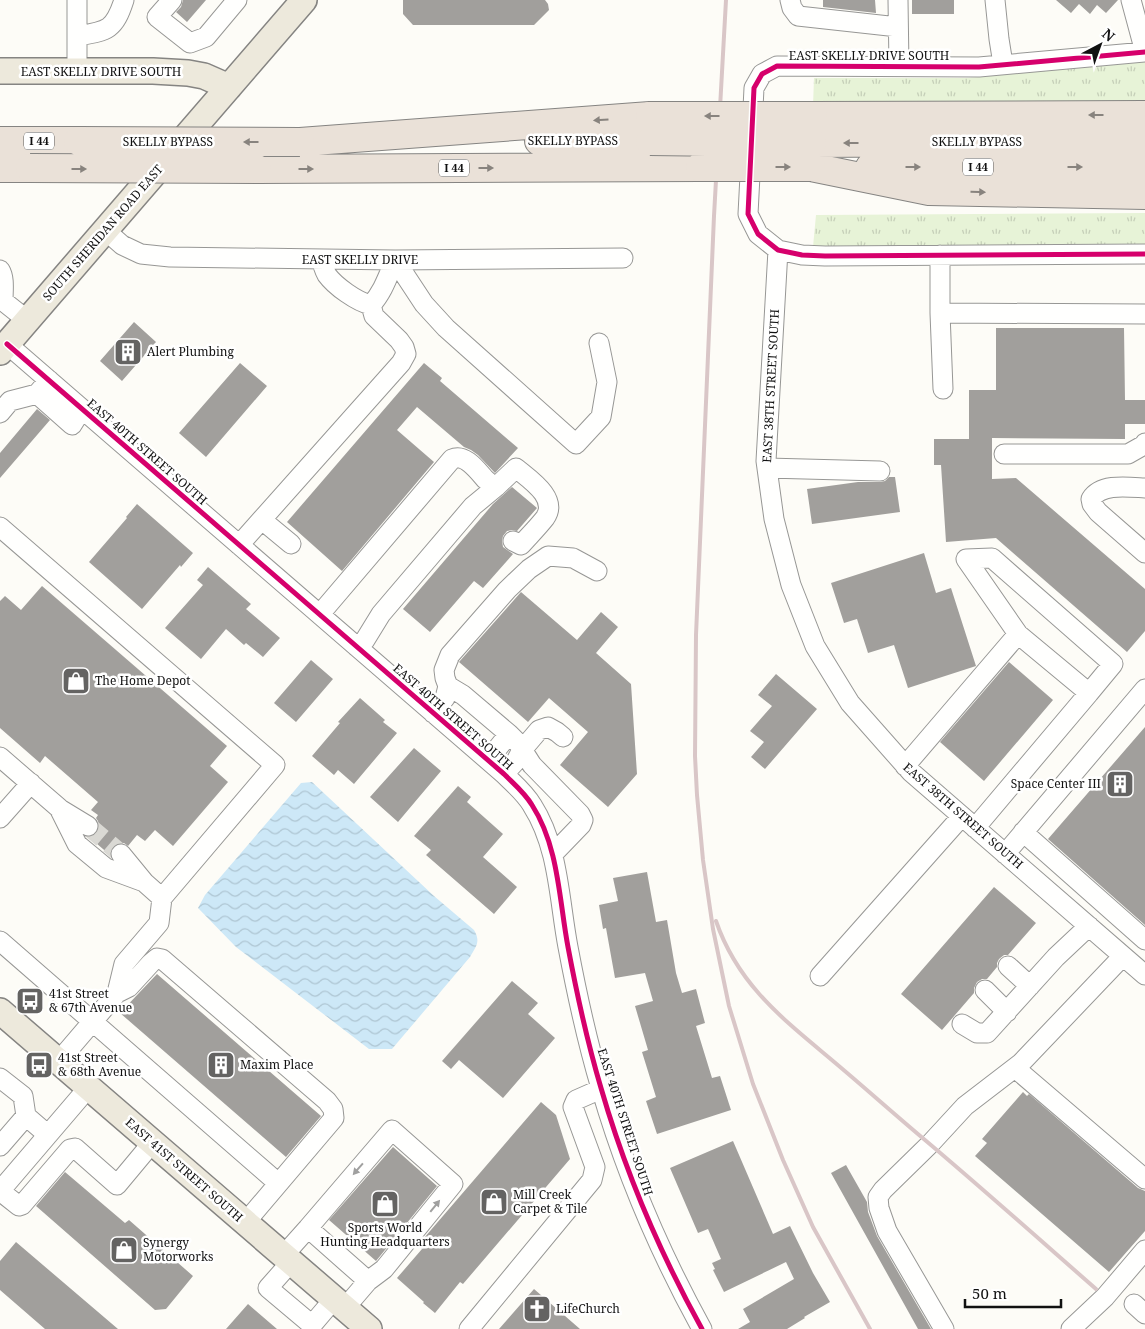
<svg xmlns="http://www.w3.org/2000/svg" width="1145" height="1329" viewBox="0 0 1145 1329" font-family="'Noto Serif',serif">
  <defs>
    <pattern id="grass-tufts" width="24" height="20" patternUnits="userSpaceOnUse" patternTransform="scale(1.25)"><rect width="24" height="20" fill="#e7f3d7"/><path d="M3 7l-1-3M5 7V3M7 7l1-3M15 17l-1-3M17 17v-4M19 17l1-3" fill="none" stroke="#c5cfb8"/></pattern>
    <pattern id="water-waves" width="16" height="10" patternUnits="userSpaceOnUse" patternTransform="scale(1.25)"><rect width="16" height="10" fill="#cde8f7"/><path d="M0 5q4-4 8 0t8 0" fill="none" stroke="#afc6d3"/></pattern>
  </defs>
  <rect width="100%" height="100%" fill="#fdfcf7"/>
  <path fill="url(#grass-tufts)" d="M1145,62V106H813L814,78H967Z
    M1145,213V246L813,247L816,215Z"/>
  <path fill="url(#water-waves)" d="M312,782L434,896L474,930C481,942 476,946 470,957L392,1049H369L236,947L198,908L205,895L301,783Z"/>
  <path fill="#a19f9c" d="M183,0H206L187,22L176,12L181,7Z
    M403,0H545L548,4L549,10L534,25H413L403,14Z
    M823,0H875L876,13L823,7Z
    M912,0H954V14H912Z
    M1056,0H1118L1106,13L1097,5L1090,14L1079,4L1071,13Z
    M134,322L156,342L122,381L100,361Z
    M996,328H1124L1125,400H1145V424H1125V439L992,438V479L1016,478L1145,589V631L1127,652L996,538L946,542L941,465H934V439H969V390H996Z
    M240,363L267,386L206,457L179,433Z
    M424,363L442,378L440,381L518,448L495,473L478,455L471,450L464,447L417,407L397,430L434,462L342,571L287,522Z
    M37,409L50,420L0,478V453Z
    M889,477H895L900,512L812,524L807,489L858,482H880L885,481Z
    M512,487L537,508L517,531L512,530L507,531L503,536L502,541L503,547L513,554L483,588L474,581L430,632L403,609L493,504Z
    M137,504L193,553L181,567L180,565L142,609L89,562L127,518L126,517Z
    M924,553L936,593L951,588L976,666L908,688L894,645L868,653L857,619L844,623L831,583Z
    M208,567L251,604L246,609L280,638L263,657L246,643L244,645L226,629L201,659L165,628L203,585L197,580Z
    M42,586L227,746L210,766L228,782L173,846L155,830L145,841L137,835L128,846L124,843H120L114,845L111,850L110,855L89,837L94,836L97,832L99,827L98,821L96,818L98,815L91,810L98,802L45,756L40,763L0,728V601L5,596L21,610Z
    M521,592L577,640L601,612L618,627L596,653L631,684L637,774L608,807L560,765L588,732L549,698L528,722L459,662Z
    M311,660L333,679L296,722L274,703Z
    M1009,662L1053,700L984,781L940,742Z
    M776,674L817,709L765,769L751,757L764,742L750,731L772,706L758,695Z
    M360,698L385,720L383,722L397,733L354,784L338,770L334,775L312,756L340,723L338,722Z
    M1145,727V925L1048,839Z
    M414,748L441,771L398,822L370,797Z
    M458,786L471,797L467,802L503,834L483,857L517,887L494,914L426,855L431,850L414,836Z
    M647,872L656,922L667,920L676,973L682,993L696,989L705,1023L696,1026L712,1078L720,1076L731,1110L657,1134L646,1101L656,1097L642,1052L648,1050L635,1006L653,1001L645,973L615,978L606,928L603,929L599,905L618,901L613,878Z
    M994,887L1036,923L1008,955H1004L999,959L997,963V967L987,979H982L977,982L974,988V993L942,1030L901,994Z
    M157,974L321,1116L286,1157L120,1013Z
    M512,981L538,1003L528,1014L555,1038L503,1098L459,1060L451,1069L442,1061Z
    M1023,1092L1027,1096L1029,1094L1138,1188L1145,1191V1231L1109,1272L975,1156L987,1143L982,1139Z
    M541,1102L556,1115L570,1159L463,1284L460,1282L435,1313L423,1303L424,1302L397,1278L422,1249L418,1245Z
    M733,1141L773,1234L790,1226L813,1273L830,1302L804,1317L805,1318L787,1329H738L750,1322L743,1309L794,1279L786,1262L724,1292L713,1270L715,1269L712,1263L721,1259L708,1229L698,1233L670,1168Z
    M393,1147L437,1186L376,1261L329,1220Z
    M846,1165L867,1202L868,1212L877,1236L931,1329H918L831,1173Z
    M65,1172L125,1223L129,1220L193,1276L166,1309L155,1310L36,1206Z
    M16,1242L118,1329H45L0,1290V1261Z
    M534,1289L580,1329H499Z
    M248,1304L277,1329H226Z"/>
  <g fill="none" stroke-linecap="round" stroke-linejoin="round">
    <path stroke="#dad9d4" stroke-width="19" stroke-dasharray="19 9" stroke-linecap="butt" d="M88,826L121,854"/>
    <defs>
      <path id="minor" d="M172,0L157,17L190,43L206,37L237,0
        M790,0L792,8L798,16L898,27
        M898,0L899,66
        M995,0L999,39L1003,64
        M1131,0L1145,52
        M77,36C107,31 114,31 124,0
        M77,71V0
        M752,128L754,88L762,74L777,66L979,67L1145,52
        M751,156L748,214L758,234L778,250L802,255L825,256L1145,254
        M105,230L122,245L141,254L170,257L395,260L623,258
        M778,250L766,461L774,519L791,585L815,646L850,703L911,772L1145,975
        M940,255V313L943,389
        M321,260C323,265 324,270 327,275C335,286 357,302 371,305C383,292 388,276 395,260
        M395,260L424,304L446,328L576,444L601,417L607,382L599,343
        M0,270C5,278 3,291 3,301L27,320
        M940,313L1145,314
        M7,344L504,774C514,784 525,793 532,805C559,847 559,900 568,947C577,995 587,1041 601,1088C625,1171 660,1253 702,1329
        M49,380L37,394L72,425L82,409
        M0,413L10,401L37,394
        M1004,454H1128L1144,445L1145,443
        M767,468L880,471
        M1145,488C1128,487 1101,483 1091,499L1092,504L1098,512L1145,553
        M262,520L291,544
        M0,527L275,765L162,898L159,923L124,964L117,993L58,1062
        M239,545L401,363L406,354L404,347L399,340L374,316L371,305
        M320,614L452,459C465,453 477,470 485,479C488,482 492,485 496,487
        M1018,634L966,559L992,558L1113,664L1089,693
        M357,647L365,640L381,614L473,506L496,487L516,468C529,479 559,498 545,518C538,527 529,536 521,545L513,541
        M448,686L463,695L509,734L488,760
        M433,713L445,698L448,686L445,678L444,670L450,655L507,590L529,569L548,556L573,558L597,571
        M509,734L518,743L532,765L580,814L583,820L581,825L553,854
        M0,757L59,808L77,844L106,868L144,882L162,898
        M905,766L1018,634L1089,693L975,828
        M504,774L516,761L522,750L539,730L548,727L557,732L563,737
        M60,809L88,826
        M0,818L31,783
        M1023,832L1145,940
        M121,854L144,882
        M1005,854L1145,689
        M0,941L278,1183
        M1008,966L1030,986
        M820,976L962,816
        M985,990L1007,1012
        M117,993L129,987L151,963L157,958L162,959L327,1101L333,1109L334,1118L245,1223
        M962,1024L977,1033H987L1056,957L1089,926
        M1015,1068L1145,1179
        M0,1078L23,1096L26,1116L48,1135
        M0,1146L26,1116
        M0,1191L19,1206L22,1205L70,1149L75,1148L117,1185L152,1143
        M0,1191L88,1088
        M308,1228L392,1130L453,1184L384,1269L368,1281
        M283,1256L308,1228L368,1281L344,1309
        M291,1262L268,1288L312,1325L334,1299
        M1134,1304L1145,1314
        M469,1329L592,1180L595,1167L573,1107L576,1100L601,1089
        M944,1329L887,1231L879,1208L878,1197L883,1190L930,1144L965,1106L1021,1063L1123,956
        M1071,1329L1105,1297L1145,1250"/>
      <path id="major" d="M0,71H153L188,73L204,76L229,87
        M0,352L304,0
        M0,1011L369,1329"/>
      <path id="highway" d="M813,116L1145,115
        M0,141H78
        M539,141H650
        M300,142L650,116
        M812,143L1145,141
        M811,167L929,191L1145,195
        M870,167H1145
        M0,168H30
        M257,169L700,167"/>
    </defs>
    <use href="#minor" stroke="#979795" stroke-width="21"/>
    <use href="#major" stroke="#858482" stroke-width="28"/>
    <use href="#highway" stroke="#858482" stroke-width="30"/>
    <use href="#minor" stroke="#fffffe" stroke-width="19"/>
    <use href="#major" stroke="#ede9dc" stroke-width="25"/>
    <use href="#highway" stroke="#eae1d8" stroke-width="28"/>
    <path stroke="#d9c6c7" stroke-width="4" d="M726,0L714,216L696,635L695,756L697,795L703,860L713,929L729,1006L753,1084L783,1160L813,1227L870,1329
      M716,921C738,985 783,1019 833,1061C864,1087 894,1114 925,1140C983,1189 1039,1239 1096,1289"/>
    <defs>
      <path id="highway-bridge" d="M650,116H813
        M78,141L300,142
        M650,141L812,143
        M700,167H811
        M30,168L257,169"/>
    </defs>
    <use href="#highway-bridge" stroke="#858482" stroke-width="30" stroke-linecap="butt"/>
    <use href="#highway-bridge" stroke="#eae1d8" stroke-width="28"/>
    <defs>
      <path id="cycleway" d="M1145,52L979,67L777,66L762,74L754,88L748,214L758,234L778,250L802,255L825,256L1145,254
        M7,344L504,774C514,784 525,793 532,805C559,847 559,900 568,947C577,995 587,1041 601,1088C625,1171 660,1253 702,1329"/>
    </defs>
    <use href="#cycleway" stroke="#fff" stroke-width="8"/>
    <use href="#cycleway" stroke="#d6006c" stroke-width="5"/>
  </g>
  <defs><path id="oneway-solid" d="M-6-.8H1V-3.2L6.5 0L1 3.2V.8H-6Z" transform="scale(1.25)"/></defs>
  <g fill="#88837e">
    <use href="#oneway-solid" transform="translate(1096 115) rotate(180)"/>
    <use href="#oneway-solid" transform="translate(712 116) rotate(180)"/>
    <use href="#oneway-solid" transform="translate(601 120) rotate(176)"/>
    <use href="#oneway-solid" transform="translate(251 142) rotate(-180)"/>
    <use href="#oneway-solid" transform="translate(851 143) rotate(180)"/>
    <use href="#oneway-solid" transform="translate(783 167)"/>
    <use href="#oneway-solid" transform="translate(913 167)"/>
    <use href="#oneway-solid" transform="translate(1075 167)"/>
    <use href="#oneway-solid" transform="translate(486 168)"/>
    <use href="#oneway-solid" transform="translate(79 169)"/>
    <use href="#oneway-solid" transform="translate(306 169)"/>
    <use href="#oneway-solid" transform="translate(978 192) rotate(1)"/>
  </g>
  <g fill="#a0a09f">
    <use href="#oneway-solid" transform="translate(358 1169) rotate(131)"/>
    <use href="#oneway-solid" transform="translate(435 1206) rotate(-51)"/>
  </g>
  <defs>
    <symbol id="building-square" viewBox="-11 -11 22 22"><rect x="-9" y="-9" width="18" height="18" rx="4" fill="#646362" stroke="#fff"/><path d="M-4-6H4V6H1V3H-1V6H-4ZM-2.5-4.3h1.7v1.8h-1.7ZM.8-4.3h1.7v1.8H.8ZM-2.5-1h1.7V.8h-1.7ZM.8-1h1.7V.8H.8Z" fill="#fff"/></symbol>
    <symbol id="shop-square" viewBox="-11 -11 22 22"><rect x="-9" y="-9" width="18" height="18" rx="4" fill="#646362" stroke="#fff"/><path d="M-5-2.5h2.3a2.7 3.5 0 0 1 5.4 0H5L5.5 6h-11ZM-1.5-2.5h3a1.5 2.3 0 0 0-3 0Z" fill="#fff"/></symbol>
    <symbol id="bus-square" viewBox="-11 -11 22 22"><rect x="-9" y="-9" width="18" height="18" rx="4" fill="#646362" stroke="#fff"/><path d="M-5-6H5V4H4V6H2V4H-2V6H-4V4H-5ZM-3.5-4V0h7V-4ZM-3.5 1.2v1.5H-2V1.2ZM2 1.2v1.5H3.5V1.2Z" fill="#fff"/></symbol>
    <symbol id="church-square" viewBox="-11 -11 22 22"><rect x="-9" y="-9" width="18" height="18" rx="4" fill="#646362" stroke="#fff"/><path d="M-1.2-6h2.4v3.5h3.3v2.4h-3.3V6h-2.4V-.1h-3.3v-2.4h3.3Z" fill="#fff"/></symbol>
  </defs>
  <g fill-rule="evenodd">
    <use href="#building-square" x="112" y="336" width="32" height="32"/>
    <use href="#shop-square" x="60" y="665" width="32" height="32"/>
    <use href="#building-square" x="1104" y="768" width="32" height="32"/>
    <use href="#bus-square" x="14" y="985" width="32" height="32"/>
    <use href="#bus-square" x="23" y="1049" width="32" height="32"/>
    <use href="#building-square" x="205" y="1049" width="32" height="32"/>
    <use href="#shop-square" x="478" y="1186" width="32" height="32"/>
    <use href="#shop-square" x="369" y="1188" width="32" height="32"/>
    <use href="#shop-square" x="108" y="1234" width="32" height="32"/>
    <use href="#church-square" x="521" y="1293" width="32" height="32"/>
  </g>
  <g text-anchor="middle" stroke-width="5" stroke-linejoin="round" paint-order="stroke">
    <g fill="#fff" stroke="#585858" stroke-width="1">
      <rect x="24" y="132.5" width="30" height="17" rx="4"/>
      <rect x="963" y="158.5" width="30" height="17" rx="4"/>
      <rect x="439" y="159.5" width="30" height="17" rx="4"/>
    </g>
    <g font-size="11" font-weight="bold" fill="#111">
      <text x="39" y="145">I 44</text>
      <text x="978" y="171">I 44</text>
      <text x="454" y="172">I 44</text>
    </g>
    <g font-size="12" fill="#111" stroke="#fff">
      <text x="869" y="60">EAST SKELLY DRIVE SOUTH</text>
      <text x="101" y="76">EAST SKELLY DRIVE SOUTH</text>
      <text x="573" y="145">SKELLY BYPASS</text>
      <text x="168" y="146">SKELLY BYPASS</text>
      <text x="977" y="146">SKELLY BYPASS</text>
      <text transform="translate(103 233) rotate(-49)" y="4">SOUTH SHERIDAN ROAD EAST</text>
      <text x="360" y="264">EAST SKELLY DRIVE</text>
      <text transform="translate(771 386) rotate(-87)" y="4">EAST 38TH STREET SOUTH</text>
      <text transform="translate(147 452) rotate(41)" y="4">EAST 40TH STREET SOUTH</text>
      <text transform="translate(453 717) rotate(41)" y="4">EAST 40TH STREET SOUTH</text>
      <text transform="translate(963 816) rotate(41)" y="4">EAST 38TH STREET SOUTH</text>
      <text transform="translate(625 1122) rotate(72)" y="4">EAST 40TH STREET SOUTH</text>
      <text transform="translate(184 1170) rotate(41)" y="4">EAST 41ST STREET SOUTH</text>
    </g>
    <g font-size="12" fill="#111" stroke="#fff" text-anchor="start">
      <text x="147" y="356">Alert Plumbing</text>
      <text x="95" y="685">The Home Depot</text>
      <text x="1101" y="788" text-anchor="end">Space Center III</text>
      <text x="49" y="998">41st Street<tspan x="49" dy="14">&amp; 67th Avenue</tspan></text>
      <text x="58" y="1062">41st Street<tspan x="58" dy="14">&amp; 68th Avenue</tspan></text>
      <text x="240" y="1069">Maxim Place</text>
      <text x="513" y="1199">Mill Creek<tspan x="513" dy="14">Carpet &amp; Tile</tspan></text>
      <text x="385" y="1232" text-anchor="middle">Sports World<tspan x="385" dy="14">Hunting Headquarters</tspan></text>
      <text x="143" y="1247">Synergy<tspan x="143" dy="14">Motorworks</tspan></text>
      <text x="556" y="1313">LifeChurch</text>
    </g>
  </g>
  <g transform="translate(1100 45) rotate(41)" stroke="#ffffff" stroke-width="4" paint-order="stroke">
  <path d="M0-4L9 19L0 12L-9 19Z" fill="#111111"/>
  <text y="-8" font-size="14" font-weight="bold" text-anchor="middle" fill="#111111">N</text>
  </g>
  <path d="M965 1299v8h96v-8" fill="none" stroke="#111111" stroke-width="2.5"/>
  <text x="972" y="1299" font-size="15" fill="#111111" stroke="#ffffff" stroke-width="4" paint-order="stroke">50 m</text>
</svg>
